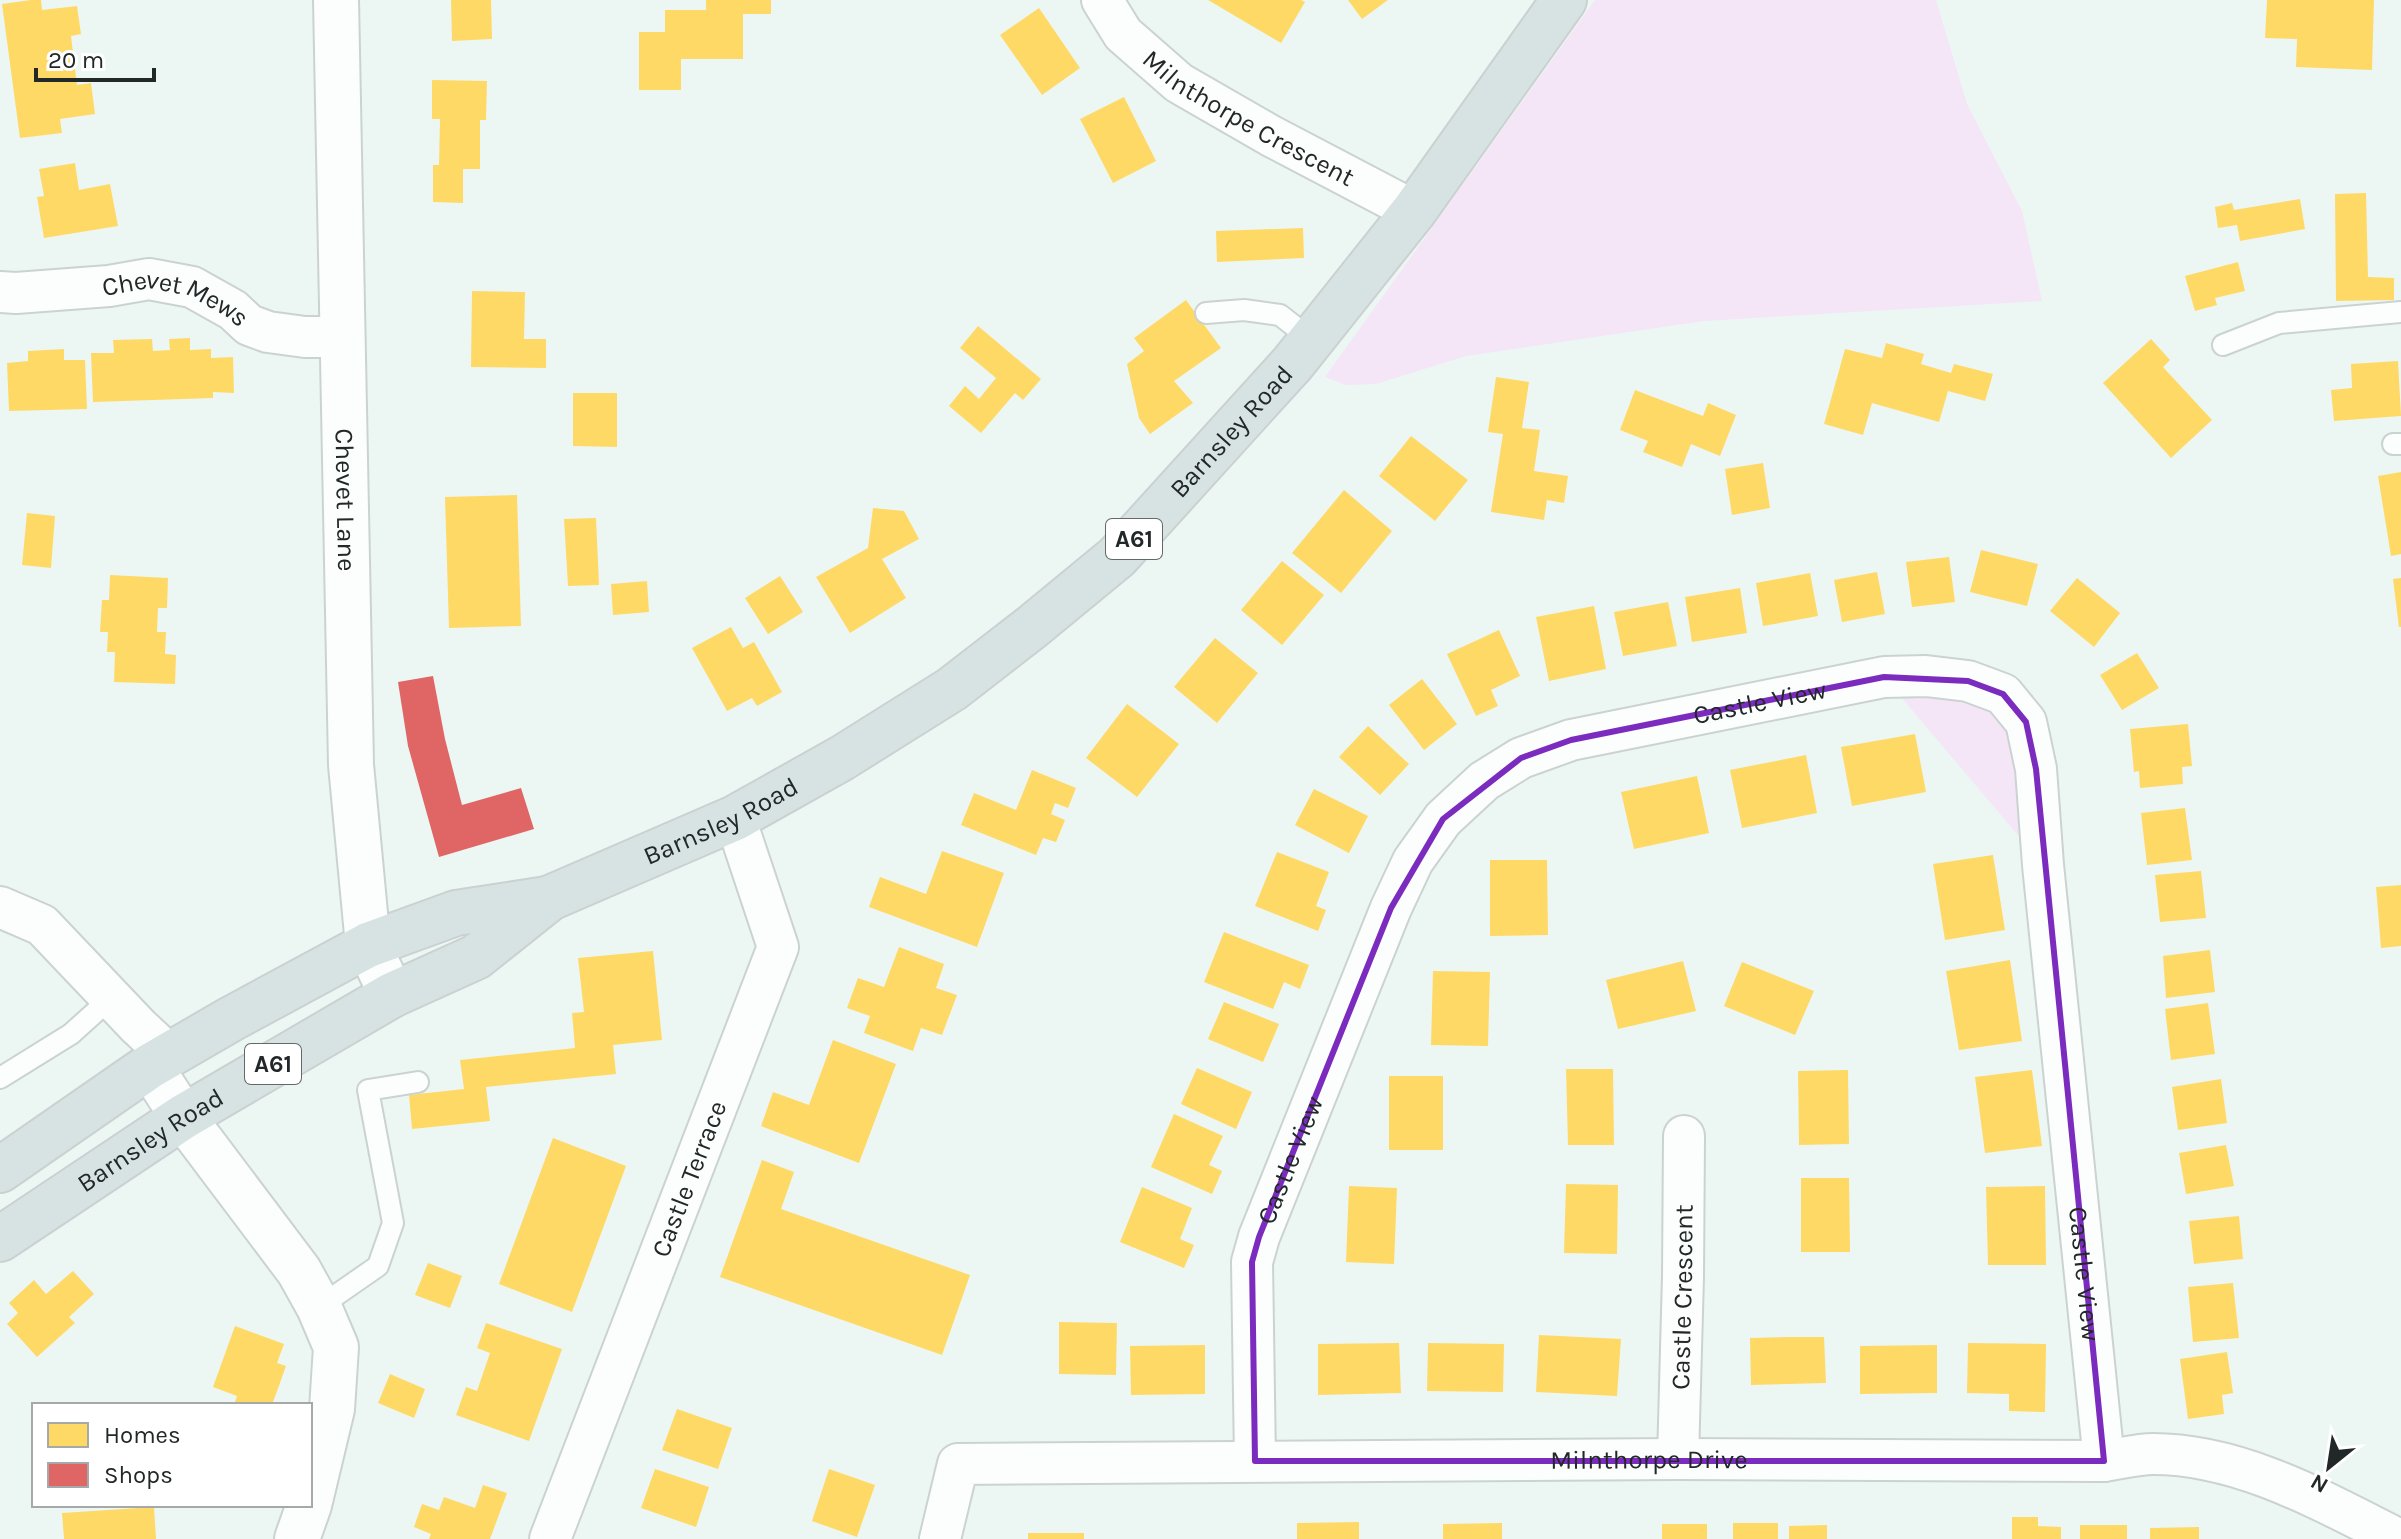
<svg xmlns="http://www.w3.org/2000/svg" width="2401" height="1539" viewBox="0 0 2401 1539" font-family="Karla,sans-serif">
  <rect width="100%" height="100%" fill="#ecf7f4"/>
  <path fill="#f4e6f7" d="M1595,0H1936L1967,104L2022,211L2042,301L1704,321L1466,356L1376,384L1346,385L1325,377Z
    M1884,677L2003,694L2043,865Z"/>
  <path fill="#ffd966" d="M31,0H41L42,10L77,6L81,34L71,36L77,85L91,83L95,114L60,119L62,133L20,138L2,4Z
    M451,0H491L492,39L452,41Z
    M706,0H771V14H743V59H681V90H639V32H665V10H706Z
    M1208,0H1301L1305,2L1281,43Z
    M1348,0H1388L1362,19Z
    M2267,0H2374L2372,70L2296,67L2297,39L2265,38Z
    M1039,8L1080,68L1042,95L1000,35Z
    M432,80L487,81L486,120H480V169H463V203L433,202V165H439L440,119H432Z
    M1124,97L1156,161L1113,183L1080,119Z
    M75,163L79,190L110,184L118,226L44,238L37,197L44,196L39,169Z
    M2366,193L2368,277L2394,278V300L2336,301L2335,194Z
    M2300,199L2305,229L2240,241L2237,225L2218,228L2215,207L2232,203L2234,210Z
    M1303,228L1304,258L1217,262L1216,231Z
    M2238,262L2245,291L2215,298L2217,305L2195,311L2185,276Z
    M472,291L525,292L524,339H546V368L471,367Z
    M1186,300L1221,348L1174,381L1193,403L1150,434L1139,418L1127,364L1144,351L1134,338Z
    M978,326L1041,379L1023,400L1015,393L981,433L949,406L965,386L979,399L996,378L960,348Z
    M190,338V350L211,349V358L233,357L234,393L213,392V398L93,402L91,353H114L113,340L152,339L153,351L170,350L169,339Z
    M2151,339L2170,360L2163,367L2212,420L2171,458L2103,383Z
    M1886,343L1924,354L1921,364L1951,373L1954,364L1993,374L1985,401L1948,391L1939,422L1872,403L1863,435L1824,424L1845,349L1882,358Z
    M64,349V360H85L87,409L9,411L7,363L28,361V351Z
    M2398,361L2401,416L2334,421L2331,390L2352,388L2351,364Z
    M1496,377L1529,382L1522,428L1540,430L1534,471L1568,476L1564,503L1547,500L1544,520L1491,512L1503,434L1488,432Z
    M1635,390L1703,416L1708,403L1736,415L1720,456L1691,444L1682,467L1643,452L1648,441L1620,430Z
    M573,393H617V447L573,446Z
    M1411,436L1468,480L1435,521L1379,476Z
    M1763,463L1770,508L1732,515L1725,469Z
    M2401,472V554L2391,556L2378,476Z
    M1344,490L1392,531L1341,593L1292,553Z
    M517,495L521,626L449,628L445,497Z
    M873,508L904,511L919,539L882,559L906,598L850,633L816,577L868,548Z
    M27,513L55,516L51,568L22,565Z
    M596,518L599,585L568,586L564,519Z
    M1981,550L2038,564L2027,606L1970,592Z
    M1949,557L1955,602L1912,607L1906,562Z
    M1282,561L1324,595L1282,645L1241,610Z
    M1877,572L1885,614L1842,622L1834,580Z
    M1810,573L1818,616L1763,626L1756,583Z
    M110,575L168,578L167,608H158L157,632H166L165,654L176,655L175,684L114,682L115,652H107L108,632H100L102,600H109Z
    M780,576L803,612L768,634L745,598Z
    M2077,578L2120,613L2094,647L2050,611Z
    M2401,578V627H2399L2393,579Z
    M647,581L649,612L613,615L611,584Z
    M1740,588L1747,633L1692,642L1685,597Z
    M1668,602L1677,646L1623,656L1614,612Z
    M1594,606L1606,669L1549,681L1536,617Z
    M731,627L743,648L754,642L782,692L757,706L752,698L727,711L692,648Z
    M1499,630L1520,676L1491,690L1498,706L1476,716L1447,654Z
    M1215,638L1258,673L1217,723L1174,687Z
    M2137,653L2159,688L2122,710L2100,675Z
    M1422,679L1457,724L1424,750L1389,705Z
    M1127,704L1179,744L1137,797L1086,758Z
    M2188,724L2192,766L2182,767L2183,784L2140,788L2139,771L2134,772L2130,729Z
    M1368,726L1409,764L1380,795L1339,757Z
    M1915,734L1926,792L1852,806L1841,747Z
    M1806,755L1817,813L1742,828L1730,770Z
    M1032,770L1076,788L1068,808L1055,803L1051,814L1065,820L1056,842L1043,838L1036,855L961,825L974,793L1016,810Z
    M1697,776L1709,833L1634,849L1621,792Z
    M1314,789L1368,816L1349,853L1295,825Z
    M2185,808L2192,860L2147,865L2141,813Z
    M942,851L1004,873L977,947L869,907L880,877L926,894Z
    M1277,852L1329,872L1316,906L1326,910L1318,931L1255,906Z
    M1993,855L2005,930L1945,940L1933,864Z
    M1490,860H1547L1548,935L1490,936Z
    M2201,871L2206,918L2160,922L2155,875Z
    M2401,885V946L2381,948L2376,887Z
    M1224,932L1309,965L1300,989L1284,982L1273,1009L1204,982Z
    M899,947L944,964L936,988L957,995L942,1035L921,1028L913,1051L864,1033L870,1016L847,1008L858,978L884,987Z
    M2210,950L2215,992L2166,998L2163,956Z
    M653,951L662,1040L613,1045L616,1074L486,1087L490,1121L412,1129L409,1095L464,1089L460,1060L575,1048L572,1013L584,1012L578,958Z
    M2010,960L2022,1041L1959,1050L1946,971Z
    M1683,961L1696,1011L1618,1029L1606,980Z
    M1742,962L1814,991L1795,1035L1724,1006Z
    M1433,971L1490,972L1488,1046L1431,1045Z
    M1224,1002L1279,1024L1263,1062L1208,1039Z
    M2208,1003L2215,1054L2171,1060L2165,1009Z
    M833,1040L896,1064L859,1163L761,1126L773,1092L809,1105Z
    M1197,1068L1252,1092L1236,1129L1181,1104Z
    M1566,1069H1613L1614,1145H1568Z
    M1848,1070L1849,1144L1799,1145L1798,1071Z
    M2032,1070L2042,1146L1985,1153L1975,1077Z
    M1389,1076H1443V1150H1389Z
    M2221,1079L2227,1123L2178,1130L2172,1087Z
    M1174,1114L1223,1136L1209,1165L1222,1171L1212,1194L1151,1167Z
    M553,1138L626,1166L572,1312L499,1284Z
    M2226,1145L2234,1186L2186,1194L2179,1153Z
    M762,1160L794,1172L781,1209L970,1275L942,1355L720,1277Z
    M1801,1178H1849L1850,1252H1801Z
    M1566,1184L1618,1185L1617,1254L1564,1253Z
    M1349,1186L1397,1188L1394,1264L1346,1262Z
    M2045,1186L2046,1265H1988L1986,1187Z
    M1142,1187L1192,1208L1180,1239L1194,1245L1184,1268L1120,1242Z
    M2239,1216L2243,1259L2194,1264L2189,1221Z
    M428,1263L462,1276L450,1308L415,1295Z
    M73,1271L94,1294L69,1317L75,1323L37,1357L7,1324L18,1313L9,1303L34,1280L46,1294Z
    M2233,1283L2239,1338L2193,1342L2188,1287Z
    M1059,1322L1117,1323L1116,1375L1059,1374Z
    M486,1323L562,1349L529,1441L456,1415L466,1387L477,1391L490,1353L477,1348Z
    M235,1326L284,1344L277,1363L286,1366L272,1405H234L237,1396L213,1387Z
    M1539,1335L1621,1339L1617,1396L1536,1392Z
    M1787,1337H1824L1826,1383L1751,1385L1750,1338Z
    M1399,1343L1401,1393L1318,1395V1344Z
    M1428,1343L1504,1344L1503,1392L1427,1391Z
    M1968,1343L2046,1344L2045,1412L2009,1411V1394L1967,1393Z
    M1205,1345V1394L1131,1395L1130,1346Z
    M1937,1345V1393L1860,1394V1346Z
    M2227,1352L2233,1393L2222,1395L2224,1414L2188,1419L2180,1359Z
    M390,1374L425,1389L414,1418L378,1403Z
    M677,1409L732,1428L718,1469L662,1450Z
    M655,1469L709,1487L696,1527L641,1508Z
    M829,1469L875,1485L857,1537L812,1521Z
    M483,1485L507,1493L490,1539H429L431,1534L414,1527L422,1504L439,1510L444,1497L475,1508Z
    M154,1507L156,1539H64L62,1513Z
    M2012,1517H2038V1526L2061,1527V1539H2012Z
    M1359,1522V1539H1297V1523Z
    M1502,1523V1539H1443V1524Z
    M1733,1523H1778V1539H1733Z
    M1662,1524H1707V1539H1662Z
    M1827,1525V1539H1789V1526Z
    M2080,1525H2127V1539H2080Z
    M2199,1527V1539H2150V1528Z
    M1028,1533H1084V1539H1028Z"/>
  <path fill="#e06666" d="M433,676L445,739L462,805L521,788L534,829L439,857L408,746L398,682Z"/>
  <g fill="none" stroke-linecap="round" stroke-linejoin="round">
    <defs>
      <path id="lane" d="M1206,313L1244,310L1280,315L1312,340
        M2223,345L2279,323L2401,312
        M2393,444H2401
        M0,1078L71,1034L111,998
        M319,1307L378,1266L393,1223L368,1090L418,1082"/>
      <g id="street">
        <path id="s1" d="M1102,0L1123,34L1179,83L1271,136L1414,211"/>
        <path id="s2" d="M0,292L16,293L109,286L149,279L192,287L233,310L249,325L268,332L305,337H343"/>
        <path d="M0,907L42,925L138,1026L169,1055"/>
        <path id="s3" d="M1678,1459L1683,1276L1684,1136"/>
        <path id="s4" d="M1255,1461L1252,1262L1259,1237L1391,908L1413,861L1443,819L1484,781L1521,758L1571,740L1884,677L1926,676L1968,681L2003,694L2026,722L2036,769L2043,865L2104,1461"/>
        <path id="s5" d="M550,1539L778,947L735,818"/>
        <path id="s6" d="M940,1539L958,1464L1678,1459L2104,1461C2120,1459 2137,1454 2153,1454C2240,1454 2322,1501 2398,1539"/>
      </g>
      <g id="secondary">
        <path id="s7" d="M336,0L351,765L368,945L392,995"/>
        <path d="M150,1066L183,1117L299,1271L319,1307L336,1347L332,1409L310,1501"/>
        <path d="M297,1539L309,1505"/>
      </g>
      <g id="primary">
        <path d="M0,1170L150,1066L231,1019L368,945L456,913L547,899"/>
        <path id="s8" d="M0,1239L183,1117L392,995L476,957L550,898L735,818L842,758L952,689L1032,627L1117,557L1293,363L1414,211L1564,0"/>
      </g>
    </defs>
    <use href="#lane" stroke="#cbd3d1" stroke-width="24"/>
    <use href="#street" stroke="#cbd3d1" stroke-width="44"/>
    <use href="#secondary" stroke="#cbd3d1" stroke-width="48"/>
    <use href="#primary" stroke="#cbd1d0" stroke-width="48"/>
    <use href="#lane" stroke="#fcfefd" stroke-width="20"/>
    <use href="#street" stroke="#fcfefd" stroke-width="40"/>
    <use href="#secondary" stroke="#fcfefd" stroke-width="44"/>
    <use href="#primary" stroke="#d7e3e2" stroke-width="44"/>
  </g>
  <path fill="none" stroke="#7b2cbf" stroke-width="6" stroke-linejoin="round" d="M1884,677L1968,681L2003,694L2026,722L2036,769L2104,1461H1255L1252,1262L1259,1237L1391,908L1443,819L1521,758L1571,740Z"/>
  <g text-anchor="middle" stroke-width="8" stroke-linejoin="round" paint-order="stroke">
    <g fill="#fff" stroke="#646868" stroke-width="2">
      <rect x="1106" y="519" width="56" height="40" rx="6"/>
      <rect x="245" y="1044" width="56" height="40" rx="6"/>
    </g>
    <g font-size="24" font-weight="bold" fill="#212827">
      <text x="1134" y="547">A61</text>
      <text x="273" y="1072">A61</text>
    </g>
    <g font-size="26" fill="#212827" stroke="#fff">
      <text dy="9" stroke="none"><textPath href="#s1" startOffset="192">Milnthorpe Crescent</textPath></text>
      <text dy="9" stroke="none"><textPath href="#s2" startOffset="180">Chevet Mews</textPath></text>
      <text dy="9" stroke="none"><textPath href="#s8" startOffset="1484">Barnsley Road</textPath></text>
      <text dy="9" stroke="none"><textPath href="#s7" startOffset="500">Chevet Lane</textPath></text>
      <text dy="9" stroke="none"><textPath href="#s4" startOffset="1028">Castle View</textPath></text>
      <text dy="9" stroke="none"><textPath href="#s8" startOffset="836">Barnsley Road</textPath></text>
      <text dy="9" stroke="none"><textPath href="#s8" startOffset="180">Barnsley Road</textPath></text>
      <text dy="9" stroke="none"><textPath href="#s4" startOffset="308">Castle View</textPath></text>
      <text dy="9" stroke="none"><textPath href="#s5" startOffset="386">Castle Terrace</textPath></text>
      <text dy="9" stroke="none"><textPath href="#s4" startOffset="1868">Castle View</textPath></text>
      <text dy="9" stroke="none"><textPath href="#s3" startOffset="162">Castle Crescent</textPath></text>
      <text dy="9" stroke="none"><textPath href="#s6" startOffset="768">Milnthorpe Drive</textPath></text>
    </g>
  </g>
  <rect x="32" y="1403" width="280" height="104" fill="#ffffff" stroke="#a6a9a9" stroke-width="2"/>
  <rect x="48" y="1423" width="40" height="24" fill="#ffd966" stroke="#a6a9a9" stroke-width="2"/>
  <text x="104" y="1443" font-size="24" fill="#212827">Homes</text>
  <rect x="48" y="1463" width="40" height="24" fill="#e06666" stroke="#a6a9a9" stroke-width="2"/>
  <text x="104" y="1483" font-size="24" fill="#212827">Shops</text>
  <g transform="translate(2329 1467) rotate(210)" stroke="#ffffff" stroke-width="6" paint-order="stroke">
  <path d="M0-6L14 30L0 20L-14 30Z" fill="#212827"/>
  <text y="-12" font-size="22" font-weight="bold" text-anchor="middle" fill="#212827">N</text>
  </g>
  <path d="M36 68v12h118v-12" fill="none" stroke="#212827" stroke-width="4"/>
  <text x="48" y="68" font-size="24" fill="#212827" stroke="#ffffff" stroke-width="6" paint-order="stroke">20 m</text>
</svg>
